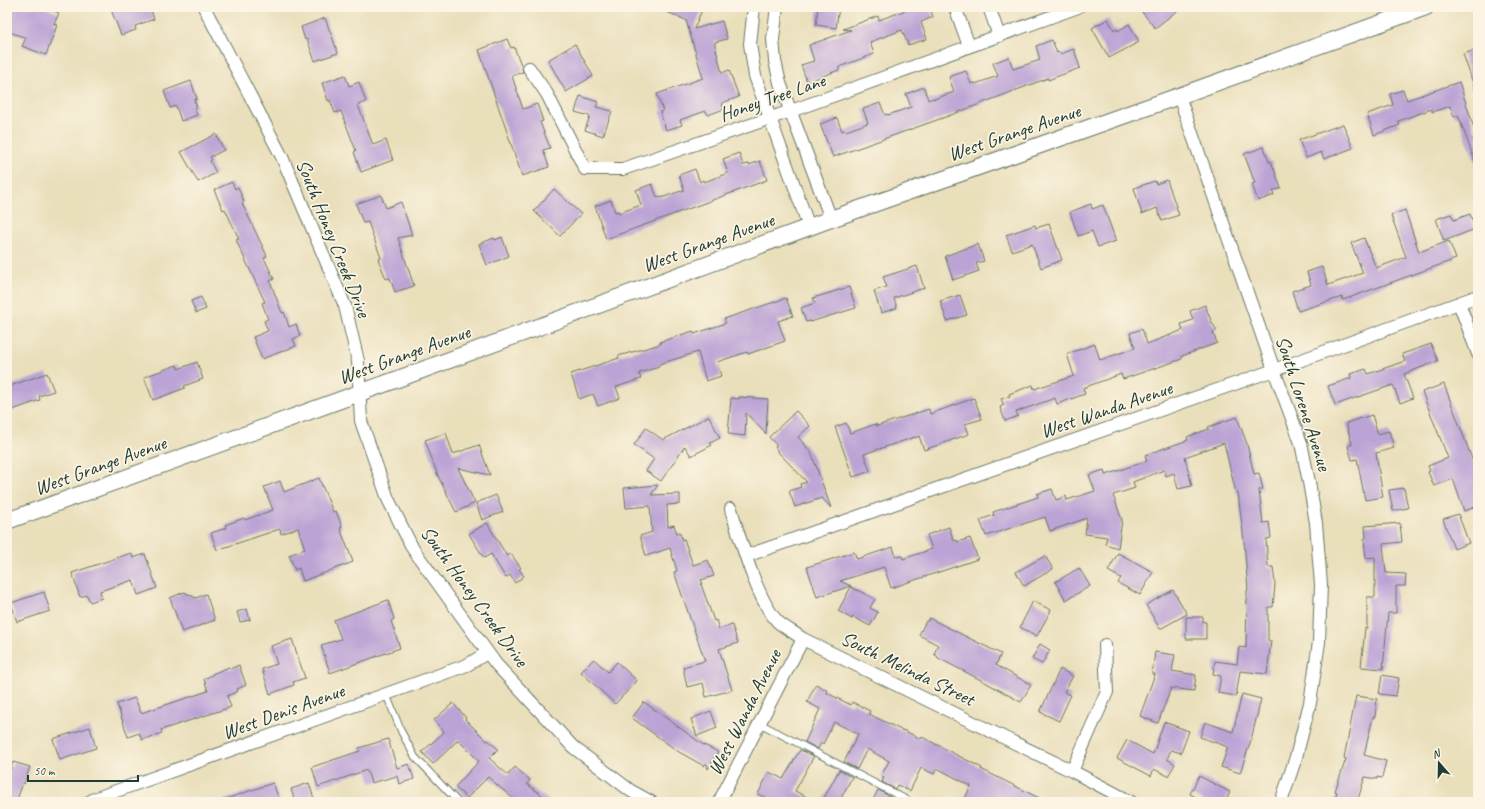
<svg xmlns="http://www.w3.org/2000/svg" width="1485" height="809" viewBox="0 0 1485 809" font-family="Caveat,sans-serif">
  <rect width="100%" height="100%" fill="#fcf5e5"/>
  <filter id="ink" filterUnits="userSpaceOnUse"><feTurbulence type="fractalNoise" baseFrequency=".025" numOctaves="2"/><feDisplacementMap in="SourceGraphic" scale="8" xChannelSelector="R" yChannelSelector="G"/><feConvolveMatrix kernelMatrix="1 2 1 2 8 2 1 2 1" color-interpolation-filters="sRGB"/></filter>
  <filter id="wash" filterUnits="userSpaceOnUse"><feTurbulence type="fractalNoise" baseFrequency=".012" numOctaves="4" result="noise"/><feDisplacementMap in="SourceGraphic" scale="16" xChannelSelector="R" yChannelSelector="G"/><feGaussianBlur stdDeviation="0.9" result="paint"/><feColorMatrix in="noise" values="0 0 0 0 0 0 0 0 0 0 0 0 0 0 0 0 0 1.4 0 .05"/><feComposite in="paint" operator="in"/></filter>
  <g filter="url(#wash)">
    <rect width="100%" height="100%" fill="#eadfbb"/>
    <g id="blocks">
      <path fill="#bca3d5" d="M7,7H43L59,13L54,24L57,25L46,55L22,46L26,38L7,31Z
        M110,7H150L154,19L135,26L136,30L121,35Z
        M655,7H703L694,29L722,21L727,39L715,42V46L722,73L729,70L739,97L722,103L724,109L708,115L706,111L680,120L682,125L666,130L660,112L663,111L657,94L703,78L686,20Z
        M818,7H839L836,28L816,25Z
        M915,7H930L933,17L921,22L927,39L908,45L902,30L870,42L874,54L839,67V70L807,82L801,65L814,61L809,45L851,30L843,29L878,16L879,20Z
        M1138,7H1182L1155,28Z
        M325,18L338,53L315,61L307,39L305,40L301,27Z
        M1108,19L1114,30L1117,29L1118,31L1129,24L1139,42L1109,58L1092,28Z
        M507,39L511,48L514,47L522,67L523,72L512,76L523,109L537,104L543,121L540,122L550,148L543,150L549,167L522,176L479,50Z
        M1052,40L1057,53L1060,52L1061,54L1074,49L1080,68L1048,80V78L951,115L833,157L820,124L837,118L842,131L845,130L846,131L868,123L863,109L880,103L885,115L888,114V115L911,107L906,94L924,87L928,100L933,98L934,99L954,92L949,77L966,71L971,84L974,82L975,84L998,76L993,63L1009,57L1013,69L1040,60L1036,46Z
        M575,44L593,76L566,92L548,60Z
        M1478,49V92H1476L1463,54Z
        M345,75L349,86L359,82L366,102L358,105L373,145L386,140L393,160L361,172L354,152L356,151L341,111L335,113L330,100L328,101L322,83Z
        M191,81L197,99L194,100L197,107L194,108L197,115L181,121L176,106L170,108L164,91Z
        M1459,82L1475,131L1478,130V166L1477,167L1458,115L1454,117L1450,106L1432,112V109L1398,121L1400,125L1374,135L1367,114L1393,105L1390,94L1403,90L1407,100Z
        M580,96L598,102L596,107L612,111L603,136L585,130L590,116L575,112Z
        M1343,124L1353,148L1324,159L1321,152L1306,158L1299,140Z
        M216,134L224,150L210,157L212,160L210,161L216,173L198,182L181,152Z
        M1264,147L1269,162L1271,161L1281,188L1273,191L1274,195L1258,201L1252,184L1255,183L1244,154Z
        M739,153L743,165L749,164V165L760,161L767,180L606,239L595,206L611,200L615,212L618,211L619,213L641,205L636,190L652,184L657,197L661,196V198L684,190L679,175L695,169L700,182L703,180L704,182L728,173L723,159Z
        M1167,180L1179,215L1162,221L1157,208L1142,214L1134,188L1155,181L1156,184Z
        M232,182L235,189L238,187L244,202L242,203L267,256L264,258L274,279L270,281L282,313L284,312L289,327L296,324L300,336L293,339L296,346L262,359L253,337L268,331L264,321L268,319L262,303L265,302L236,240L239,239L225,209L223,210L214,190Z
        M554,189L581,214L560,236L534,211Z
        M381,195L386,208L401,202L412,235L398,238L414,286L395,292L390,278L386,279L378,259L381,258L368,222L363,223L356,204Z
        M1091,204L1092,209L1103,205L1116,241L1098,247L1092,231L1078,236L1070,212Z
        M1405,210L1419,252L1449,241L1456,259L1343,300L1342,297L1298,311L1292,291L1311,285L1307,272L1322,267L1328,285L1363,273L1351,243L1364,238L1376,268L1406,257L1391,215Z
        M1451,214L1454,220L1470,214L1475,229L1444,241L1436,219Z
        M1049,224L1062,260L1041,268L1032,244L1012,251L1006,235L1035,225L1036,228Z
        M502,237L509,256L487,265L479,244L494,238L495,240Z
        M978,244L984,261L976,263L979,271L953,280L945,256Z
        M917,266L924,288L894,298L897,308L881,313L874,291L887,287L883,277Z
        M849,287L856,308L810,322V321L806,322L801,308L815,303L813,298Z
        M960,295L967,315L947,321L940,301Z
        M201,297L206,309L196,313L191,301Z
        M786,298L793,316L778,321L785,341L748,354L747,352L717,362L721,376L706,381L698,352L659,364V367L639,373L641,379L616,387L620,398L598,406L593,394L579,399L571,374L619,358L618,356L661,344L660,342L693,331L694,334L726,323L724,319Z
        M1205,305L1212,323L1217,330L1213,332L1217,343L1182,356V359L1123,379L1121,374L1083,388L1085,394L1057,404L1055,398L1016,412L1018,416L1005,421L1000,407L1004,405L1001,399L1010,396L1009,394L1033,385L1034,389L1074,376L1067,354L1095,344L1100,360L1135,348L1130,333L1142,329L1147,344L1183,330L1181,324L1193,320L1190,311Z
        M1431,344L1438,361L1404,374L1413,398L1400,403L1393,385L1335,405L1328,386L1351,378L1350,374L1366,369L1368,374L1405,361L1402,354Z
        M197,362L203,379L184,386L185,388L153,400L144,377L177,365L178,369Z
        M47,373L54,391L39,396L40,400L10,411L7,403V387Z
        M1444,384L1478,475V506L1464,511L1453,479L1434,486L1428,472L1430,471L1428,466L1448,458L1422,392Z
        M739,397L768,399L766,434L746,413L745,436L728,434L731,398L739,399Z
        M974,398L982,419L965,424L969,434L924,450L919,436L915,438V437L864,454L870,471L853,477L835,427L846,423L850,433L876,424L877,426L929,409L930,414Z
        M796,411L810,426L798,437L811,452L831,508L822,498L795,507L789,491L801,487L800,484L807,482L778,452L775,447L777,446L769,437Z
        M1372,415L1378,434L1389,431L1394,448L1376,453L1383,497L1365,500L1357,459L1352,460L1348,446L1352,444L1346,423Z
        M709,416L720,438L710,443L712,445L691,456L685,446L661,481L646,471L654,459L634,445L646,428L663,440Z
        M1237,417L1247,444L1254,474L1259,473L1263,489L1259,490L1263,523L1269,522L1271,538L1266,539L1268,567H1273L1275,584L1273,607H1268V641H1271L1267,674L1240,671L1236,696L1218,693L1221,676L1213,674L1215,661L1237,664L1239,647L1246,648L1247,590H1248L1244,541L1238,493H1236L1224,443L1185,457L1192,486L1178,489L1174,473L1166,476L1164,470L1133,482L1135,488L1113,495L1122,520L1118,548L1105,544L1107,537L1085,534L1087,518L1050,531L1045,517L986,536L980,520L994,515L993,512L1038,497L1037,494L1052,489L1056,500L1066,496L1067,500L1095,491L1089,475L1104,470L1105,475L1147,461L1145,455L1188,440L1187,437L1209,429L1208,427Z
        M446,433L453,454L479,445L490,475L458,468L475,503L456,512L438,476L425,440Z
        M319,478L333,512L336,511L342,527L340,528L353,562L303,581L299,568L295,570L289,555L305,549L298,528L281,534L280,529L217,550L211,533L226,528L225,525L244,518L245,520L273,510L264,487L280,481L284,492Z
        M658,485L651,495L680,494V504L667,505L668,527L674,525L677,534L680,533L682,540L684,539L693,565L708,560L714,576L701,580L703,584H701L714,621L716,620L719,629L732,625L738,643L719,649L732,690L706,697L703,683L687,687L683,667L705,661L674,572L677,571L670,548L646,556L640,536L652,532L650,506L626,508L624,488Z
        M1404,488L1408,508L1393,511L1389,490Z
        M496,495L503,512L482,520L476,503Z
        M1458,514L1469,543L1454,549L1443,519Z
        M487,523L507,556L511,554L521,568L519,569L524,576L515,583L510,575L506,578L491,554L484,558L469,534Z
        M1400,523L1402,542L1383,544L1386,573L1406,574L1405,586H1396V613H1388L1383,669L1361,667L1365,628L1367,629V597H1375V557L1366,558L1364,539L1366,538L1365,526Z
        M949,527L954,541L957,540L958,542L970,538L978,559L891,588L884,567L840,581L851,586L817,597L807,567L854,552L857,559L893,547L896,557L902,556L903,559L932,549L927,535Z
        M131,553L133,558L145,554L157,588L138,595L133,580L100,591L102,598L90,602L87,595L80,597L72,573Z
        M1118,553L1153,572L1140,595L1118,583L1121,578L1108,571Z
        M1045,556L1053,569L1024,586L1016,572Z
        M1079,568L1090,586L1066,600L1055,582Z
        M851,587L875,599L870,608L878,612L870,626L853,617L852,619L838,611Z
        M1173,590L1187,614L1160,629L1146,605Z
        M44,592L50,611L17,622L11,603Z
        M184,592L196,598L206,594L215,620L182,632L170,598Z
        M388,600L394,619L391,621L400,648L330,673L321,645L341,639L334,620Z
        M1033,601L1051,610L1037,636L1020,627Z
        M247,609L250,620L240,622L237,612Z
        M1186,617H1203V622H1206V639H1186Z
        M929,618L1001,654L996,665L1031,685L1021,702L983,681L938,658V657L934,654L938,645L919,635L926,621H928Z
        M292,639L305,678L293,682L294,685L270,694L262,669L277,664L271,646Z
        M1040,644L1050,650L1042,664L1032,659Z
        M1155,652L1175,655L1172,671L1196,675L1194,691L1171,688L1158,723L1140,716L1155,674H1152Z
        M594,659L608,672L617,662L637,681L615,704L581,672Z
        M239,665L246,685L237,689L238,691L227,696L231,707L161,730L162,733L142,740L139,733L128,737L117,704L135,698L141,713L208,691L204,679L212,675V674L229,667L230,669Z
        M1060,669L1073,676L1064,692L1071,695L1059,721L1040,712Z
        M1382,675L1399,678L1396,696L1379,694Z
        M816,684L828,691L827,693L851,705L852,702L870,711L869,714L903,731V730L921,739L922,737L982,768L981,769L1047,802H963L971,786L937,768L934,774L921,768L910,791L897,785L895,789L882,782L884,777L881,776L889,761L867,749L857,769L844,762L858,734L834,722L823,744L821,743L818,749L805,742L820,709L807,702Z
        M1242,694L1261,699L1251,740L1240,773L1221,767L1228,747L1200,737L1205,722L1233,732Z
        M1356,696L1377,699L1375,717H1373L1364,755L1386,761L1382,778L1377,777V779L1365,777L1357,802H1334L1337,792L1335,791L1346,759L1344,758Z
        M644,702L702,744L718,752L708,769L707,764H705L704,766L679,752L632,718Z
        M453,703L466,718L465,719L487,741L488,740L498,749L489,758L508,775L515,767L530,780L527,784L551,802H517L488,777L467,798L455,787L479,761L458,740L433,764L422,752L444,732L434,720Z
        M711,711L717,728L697,736L691,719Z
        M1164,722L1189,731L1181,753L1171,750L1167,759L1175,764L1168,776L1154,769L1151,776L1117,758L1127,740L1153,754Z
        M90,727L96,748L60,760L53,739Z
        M388,739L397,768L409,764L414,779L399,784L397,776L371,783L367,770L318,787L312,767L360,751L359,748Z
        M800,750L814,756L795,791L816,802H774L758,794L769,772L783,779Z
        M13,762L30,767L24,784L23,783L16,802H7V780Z
        M839,770L852,777L839,802H822Z
        M1199,776L1230,792L1225,802H1204L1190,794Z
        M273,783L280,802H224L223,800Z
        M309,783L315,802H295L291,789Z
        M878,790L891,797L888,802H872Z"/>
    </g>
  </g>
  <g filter="url(#ink)">
    <use href="#blocks" fill-opacity="0" stroke="#667663" stroke-width="1"/>
    <g fill="none" stroke-linecap="round" stroke-linejoin="round">
      <defs>
        <path id="service" d="M386,694L402,733L415,757L458,802
          M759,723L911,802"/>
        <path id="minor" d="M204,7L282,157L345,306L358,361L361,421L388,499L413,549L496,664L573,747L631,791L651,802
          M754,7L750,44L755,76L809,227
          M777,7L773,39L775,61L780,83L831,219
          M955,7L969,46
          M989,7L999,36
          M529,68L547,94L585,169H623L791,111L1078,7
          M1179,96L1274,370L1301,443L1309,482L1316,523L1321,585L1319,642L1310,703L1296,757L1281,802
          M1459,303L1478,354
          M731,509C740,538 757,601 778,622C785,628 795,633 803,639L1072,771L1131,802
          M746,556L1274,370L1478,296
          M1072,771L1107,692L1105,645
          M89,802L94,799L467,665L487,653
          M719,802L803,639"/>
        <path id="tertiary" d="M7,521L387,383L831,219L1179,96L1426,7"/>
      </defs>
      <use href="#service" stroke="#667663" stroke-width="8"/>
      <use href="#minor" stroke="#667663" stroke-width="14"/>
      <use href="#tertiary" stroke="#667663" stroke-width="18"/>
      <use href="#service" stroke="#fff" stroke-width="6"/>
      <use href="#minor" stroke="#fff" stroke-width="12"/>
      <use href="#tertiary" stroke="#fff" stroke-width="16"/>
    </g>
  </g>
  <g text-anchor="middle" stroke-width="3.5" stroke-linejoin="round" paint-order="stroke">
    <g font-size="20" fill="#1f3d34" stroke="#fcf5e5">
      <text transform="translate(772 97) rotate(-19)" y="7">Honey Tree Lane</text>
      <text transform="translate(1014 132) rotate(-19)" y="7">West Grange Avenue</text>
      <text transform="translate(334 238) rotate(68)" y="7">South Honey Creek Drive</text>
      <text transform="translate(708 242) rotate(-20)" y="7">West Grange Avenue</text>
      <text transform="translate(404 354) rotate(-20)" y="7">West Grange Avenue</text>
      <text transform="translate(1304 403) rotate(72)" y="7">South Lorene Avenue</text>
      <text transform="translate(1106 409) rotate(-19)" y="7">West Wanda Avenue</text>
      <text transform="translate(100 465) rotate(-20)" y="7">West Grange Avenue</text>
      <text transform="translate(475 596) rotate(54)" y="7">South Honey Creek Drive</text>
      <text transform="translate(908 668) rotate(26)" y="7">South Melinda Street</text>
      <text transform="translate(283 711) rotate(-20)" y="7">West Denis Avenue</text>
      <text transform="translate(744 712) rotate(-63)" y="7">West Wanda Avenue</text>
    </g>
  </g>
  <rect width="1485" height="809" fill="none" stroke="#fcf5e5" stroke-width="24"/>
  <g transform="translate(1439 763) rotate(340)" stroke="#fcf5e5" stroke-width="3" paint-order="stroke">
  <path d="M0-3L7 15L0 10L-7 15Z" fill="#1f3d34"/>
  <text y="-6" font-size="11" font-weight="bold" text-anchor="middle" fill="#1f3d34">N</text>
  </g>
  <path d="M28 775v6h110v-6" fill="none" stroke="#1f3d34" stroke-width="2"/>
  <text x="34" y="775" font-size="12" fill="#1f3d34" stroke="#fcf5e5" stroke-width="3" paint-order="stroke">50 m</text>
</svg>
